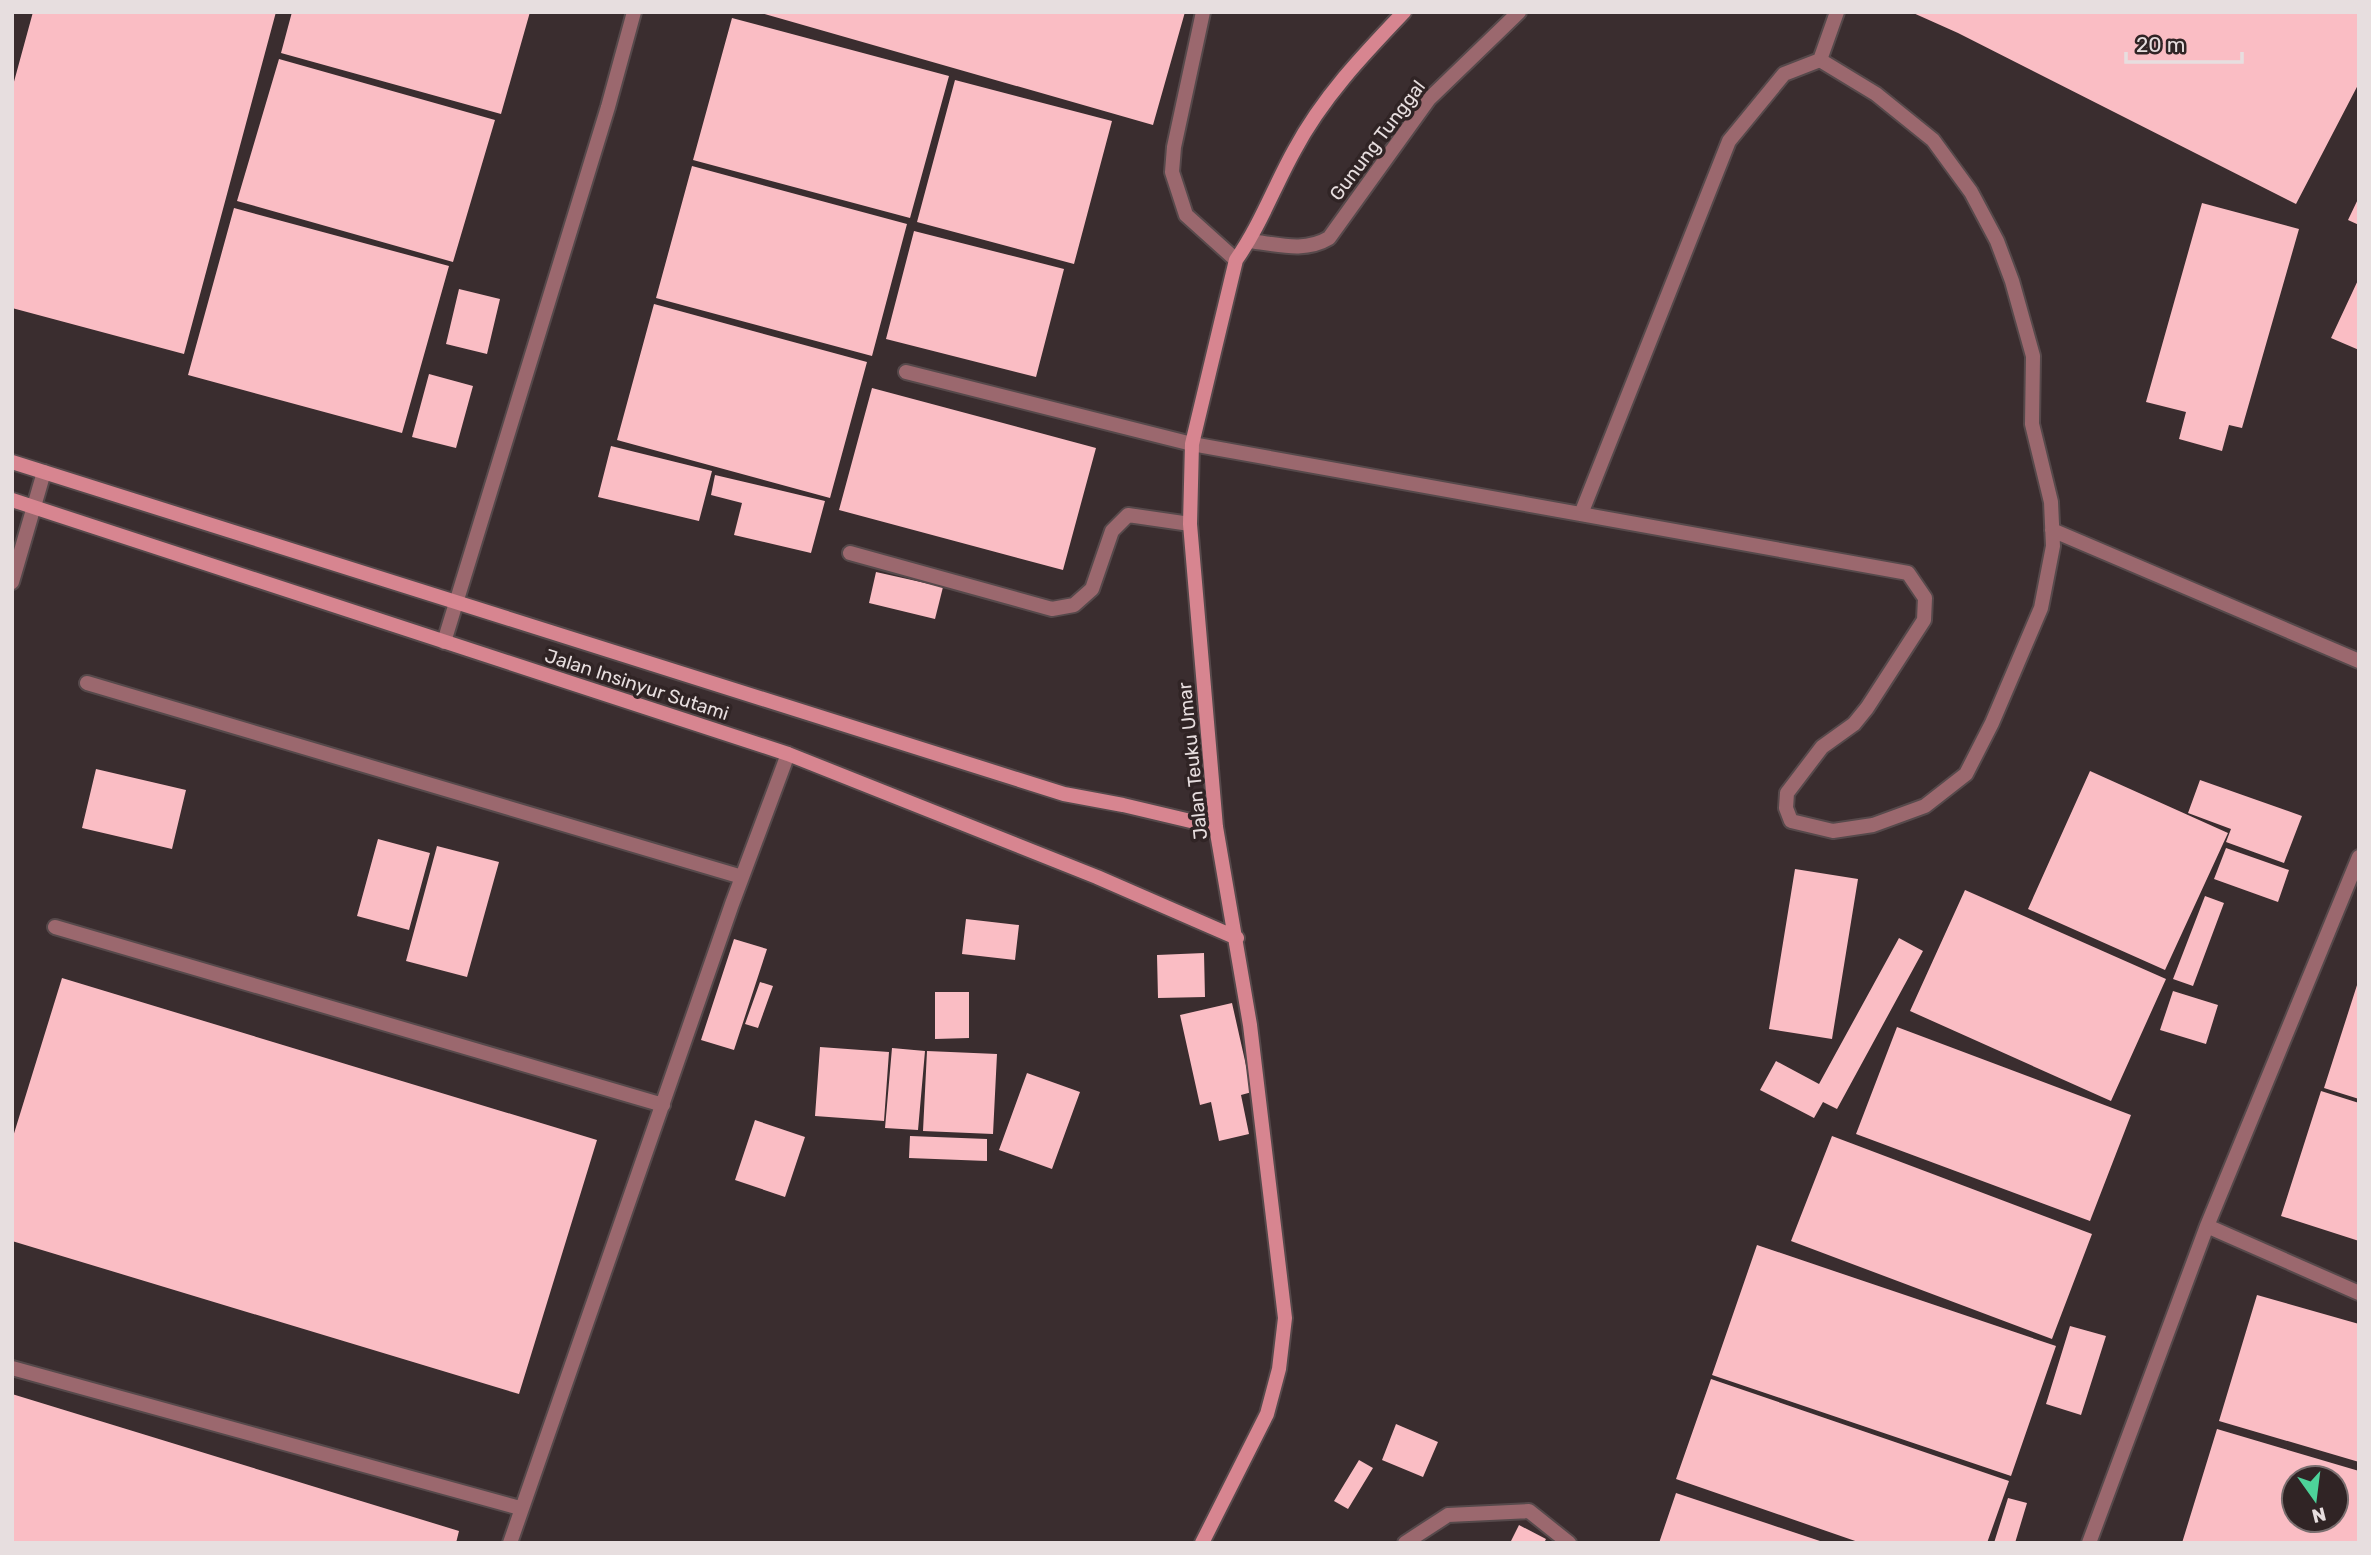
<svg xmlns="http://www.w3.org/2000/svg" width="2371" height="1555" viewBox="0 0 2371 1555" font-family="Rubik,sans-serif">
  <rect width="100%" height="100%" fill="#3a2d2f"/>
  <path fill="#fabdc4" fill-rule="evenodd" d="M33,12H276L184,354L12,308V89Z
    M292,12H530L501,114L281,53Z
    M758,12H1185L1153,125Z
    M1911,12H2359V83L2296,204L1958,33Z
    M732,18L949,76L910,218L693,160Z
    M279,59L495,120L453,262L237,201Z
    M955,80L1112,121L1074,264L917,222Z
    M692,166L907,224L872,356L656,298Z
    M2359,197V225L2348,220Z
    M2202,203L2299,229L2242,428L2229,425L2222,451L2179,439L2186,412L2146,402Z
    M234,208L449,266L402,433L188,375Z
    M914,231L1064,269L1036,377L886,339Z
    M2359,278V350L2331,338Z
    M459,289L500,299L487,354L446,344Z
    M654,304L867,362L830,498L617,440Z
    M429,374L473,386L456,448L412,437Z
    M872,388L1096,448L1063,570L839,510Z
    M611,446L712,471L699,521L598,497Z
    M715,475L825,501L811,553L734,535L742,503L711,495Z
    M876,572L943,587L935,619L869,603Z
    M96,769L186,790L172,849L82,828Z
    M2090,771L2228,833L2165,970L2028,909Z
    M2200,780L2302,816L2284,863L2226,842L2231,829L2188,813Z
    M378,839L430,853L409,930L357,916Z
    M437,846L499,862L467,977L406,961Z
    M2226,848L2289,870L2278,902L2214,879Z
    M1795,869L1858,879L1832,1039L1769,1029Z
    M1965,890L2166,979L2111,1101L1910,1011Z
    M2205,896L2224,903L2193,986L2173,979Z
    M966,919L1019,925L1015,960L962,954Z
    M1899,938L1923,951L1837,1109L1823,1102L1814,1118L1760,1090L1776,1061L1819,1084Z
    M734,939L767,949L734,1050L701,1040Z
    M1204,953L1205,997L1158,998L1157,955Z
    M62,978L597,1140L519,1394L12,1241V1140Z
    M760,982L773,986L758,1028L745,1024Z
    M2358,982H2359V1099L2324,1088Z
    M2173,991L2218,1005L2206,1044L2160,1030Z
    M935,992H969V1038L935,1039Z
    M1232,1003L1252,1092L1241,1095L1249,1134L1219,1141L1211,1102L1200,1105L1180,1015Z
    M1897,1027L2131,1115L2090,1221L1856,1134Z
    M820,1047L889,1052L884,1121L815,1116Z
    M892,1048L925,1051L918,1130L885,1128Z
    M927,1051L997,1054L993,1134L923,1131Z
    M1027,1073L1080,1092L1052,1169L999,1150Z
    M2321,1091L2359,1103V1241L2281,1216Z
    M755,1120L805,1137L785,1197L735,1180Z
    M910,1136L987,1139V1161L909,1158Z
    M1832,1136L2092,1234L2052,1339L1791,1241Z
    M1757,1245L2056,1346L2011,1476L1712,1375Z
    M2257,1295L2359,1324V1462L2219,1421Z
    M2070,1326L2106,1336L2081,1415L2046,1404Z
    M1711,1379L2009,1481L1987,1543H1861L1676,1479Z
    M12,1394L459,1531L456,1543H12Z
    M1396,1424L1438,1442L1423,1477L1382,1460Z
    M2217,1429L2359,1471V1543H2182ZM2294,1478H2336V1520H2294Z
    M1359,1460L1373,1468L1348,1509L1334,1501Z
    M1676,1493L1823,1542V1543H1659Z
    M2008,1498L2027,1503L2015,1543H1994Z
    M1519,1525L1546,1539L1544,1543H1510Z"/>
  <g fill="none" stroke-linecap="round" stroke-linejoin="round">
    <defs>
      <path id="lane" d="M1203,12L1174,147L1172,172L1186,215L1236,260
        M906,372L1192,444L1908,573L1925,598L1924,620L1867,708L1854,724L1822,747L1787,793L1786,808L1791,821L1833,831L1873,825L1925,806L1966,774L1992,723L2041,608L2053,546L2051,502L2032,424L2033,356L2012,281L1997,241L1971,192L1933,140L1876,94L1820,60
        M1581,514L1729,141L1784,74L1820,60L1837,12
        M2052,530L2359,661
        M850,553L1052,609L1074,605L1092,589L1112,531L1128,515L1190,524
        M12,582L44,472
        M444,642L608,107L634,12
        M87,683L742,877
        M55,927L663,1105
        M2207,1226L2359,1293
        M12,1368L520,1508
        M510,1543L732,904L788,754
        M1405,1543L1448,1515L1529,1511L1569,1543
        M2089,1543L2207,1226L2359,857"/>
      <path id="street" d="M1249,241C1277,244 1304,253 1329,238L1429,99L1519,12"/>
      <path id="secondary" d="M12,462L1064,794L1123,805L1216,827
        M12,500L788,754L1097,877L1237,938
        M1202,1543L1267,1414L1279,1369L1285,1318L1250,1025L1216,827L1190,524L1192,444L1236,260C1260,226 1274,187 1294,151C1322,98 1363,55 1404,12"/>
    </defs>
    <use href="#lane" stroke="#56494b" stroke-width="18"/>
    <use href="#street" stroke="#56494b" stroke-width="18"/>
    <use href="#secondary" stroke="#56494b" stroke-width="18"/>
    <use href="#lane" stroke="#9b686e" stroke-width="14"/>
    <use href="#street" stroke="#9b686e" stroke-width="14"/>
    <use href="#secondary" stroke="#d78590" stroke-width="14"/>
  </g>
  <g text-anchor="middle" stroke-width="7" stroke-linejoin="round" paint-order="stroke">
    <g font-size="19" fill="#e7dedf" stroke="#302425">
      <text transform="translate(1377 140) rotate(-53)" y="7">Gunung Tunggal</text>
      <text transform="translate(637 684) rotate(18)" y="7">Jalan Insinyur Sutami</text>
      <text transform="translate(1192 761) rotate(-96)" y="7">Jalan Teuku Umar</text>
    </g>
  </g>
  <rect width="2371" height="1555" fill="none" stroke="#e7dedf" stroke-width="28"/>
  <g transform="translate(2315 1499) rotate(166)"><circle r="33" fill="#302425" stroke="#796e6f" stroke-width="2"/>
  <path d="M0-5L12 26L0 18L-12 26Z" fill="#4dd39a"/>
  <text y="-10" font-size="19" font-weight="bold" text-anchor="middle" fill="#e7dedf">N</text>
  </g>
  <path d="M2126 52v10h116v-10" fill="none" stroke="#e7dedf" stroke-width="3.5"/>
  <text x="2136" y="52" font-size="21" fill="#e7dedf" stroke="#302425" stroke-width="5" paint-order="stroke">20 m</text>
</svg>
